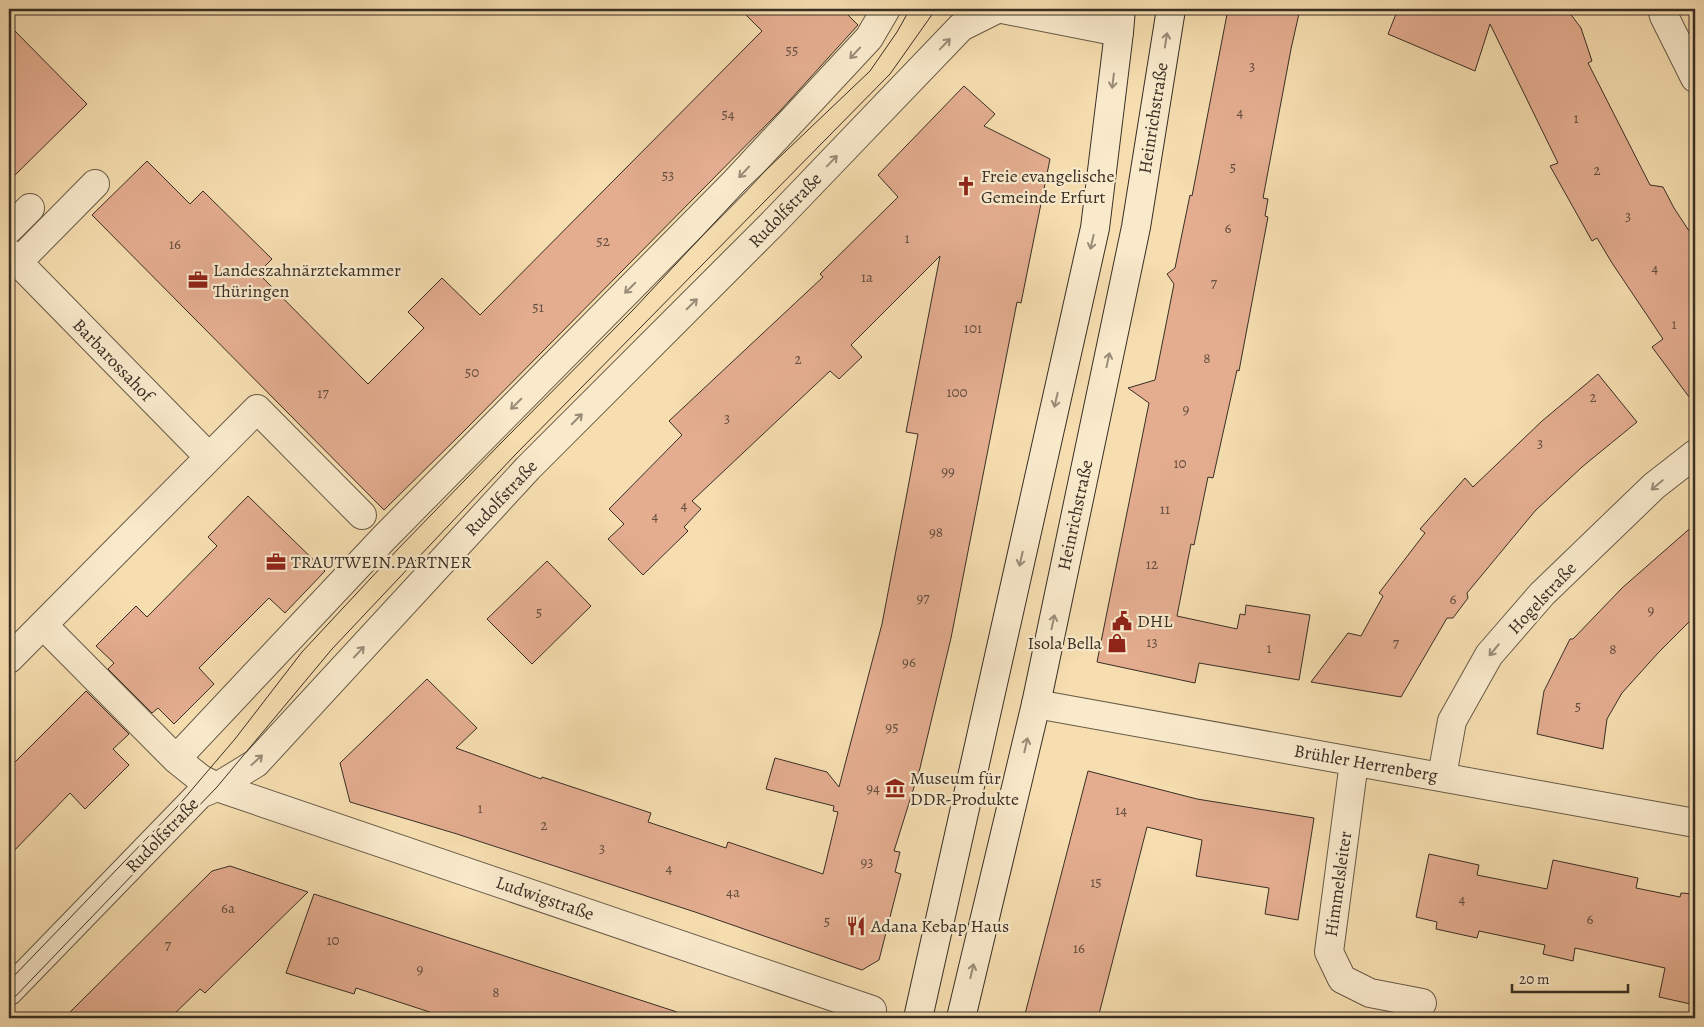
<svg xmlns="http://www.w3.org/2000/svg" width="1704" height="1027" viewBox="0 0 1704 1027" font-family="Alegreya,serif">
  <rect width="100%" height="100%" fill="#f6deb0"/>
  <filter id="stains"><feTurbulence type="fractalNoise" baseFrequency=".004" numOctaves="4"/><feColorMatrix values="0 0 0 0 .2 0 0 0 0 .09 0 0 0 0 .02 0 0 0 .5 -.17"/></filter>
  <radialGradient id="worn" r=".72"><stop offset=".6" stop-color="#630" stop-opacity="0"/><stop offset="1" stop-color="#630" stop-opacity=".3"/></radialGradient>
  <path fill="#e4ad90" stroke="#392f25" d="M740,9H842L858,25L780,111L464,431L384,510L92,215L147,161L190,204L203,191L272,259L258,273L368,384L424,328L408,312L442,278L480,315L762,31Z
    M1228,9H1300L1291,49L1263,198L1268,199L1265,216L1268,217L1239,371L1237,370L1213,478L1208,477L1194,545L1191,544L1177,616L1237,629L1240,614L1245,615L1246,605L1310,615L1299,680L1199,663L1195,683L1097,662L1149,403L1128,388L1155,380L1174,284L1167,274L1175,268L1190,195L1192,196Z
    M1398,9H1565L1572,16L1581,28L1592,61L1588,63L1650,185L1663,187L1674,208L1695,240V405L1652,347L1663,339L1612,263L1597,238L1592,241L1550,166L1558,163L1490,24L1475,71L1388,34Z
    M9,25L87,104L9,181Z
    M964,86L995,114L984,126L1050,159L1021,303L1017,302L951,638L920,768L894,851L900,852L895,872L901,874L879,960L862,970L695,912L457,834L350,802L340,763L427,679L477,728L456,748L541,779L542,777L651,813L648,822L726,848L728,842L823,874L838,812L833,811L834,806L766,789L775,758L827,772L839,787L882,624L907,493L918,434L906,432L940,256L851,345L862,357L839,379L830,371L692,501L701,509L684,527L688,531L643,575L608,539L624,524L609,509L682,435L669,421L823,277L820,274L898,197L878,175Z
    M1598,374L1637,422L1582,467L1535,511L1467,593L1468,598L1453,618H1447L1401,697L1311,682L1348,633L1361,636L1383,596L1379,593L1425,533L1420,529L1465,478L1473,487L1542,421Z
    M248,496L325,571L285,613L269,598L199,668L214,684L174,724L158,708L152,713L108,669L114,663L96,646L136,606L147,617L217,546L208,537Z
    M1695,524V616L1658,653L1622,693L1607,719L1603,749L1537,734L1544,691L1570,639H1573L1622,588Z
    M547,561L591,606L532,664L487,619Z
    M86,691L129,734L113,749L129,765L85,809L70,793L9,856V768Z
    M1088,771L1197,799L1314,818L1298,920L1265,914L1269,888L1196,876L1202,840L1147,827L1098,1018H1024Z
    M1429,854L1479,865L1477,875L1547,889L1553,860L1638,878L1636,888L1680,897L1681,893L1695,894V1005L1659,997L1665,968L1575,948L1573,961L1543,954L1545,945L1479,931L1477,938L1436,929L1437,922L1416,917Z
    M230,866L308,892L205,993L200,989L170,1018H64L212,871Z
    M314,894L677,1012L676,1018H448L356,988L354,994L286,973Z"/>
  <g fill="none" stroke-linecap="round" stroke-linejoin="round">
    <defs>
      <path id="street" d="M1002,9L1119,32
        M1662,9L1664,16L1695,78
        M9,229L30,208
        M9,253L209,457
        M18,262L95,184
        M43,625L176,759L201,779L217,787L872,1010
        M9,659L257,409L362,515
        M1036,704L1695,823
        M176,759L384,538L735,182L869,38L886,9
        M1354,762L1329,952L1342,979L1370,993L1422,1003
        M1442,776L1452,721L1489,655L1542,594L1654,486L1695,454
        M9,991L200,794L217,787L256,763L528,468L774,222L961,27L997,9"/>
      <path id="secondary" d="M918,1018L1095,228L1119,32L1121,9
        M961,1018L1036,704L1136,227L1171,9"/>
    </defs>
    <use href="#street" stroke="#685b48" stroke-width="30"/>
    <use href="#secondary" stroke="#392f25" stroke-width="30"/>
    <use href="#street" stroke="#f9eacc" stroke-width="28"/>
    <use href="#secondary" stroke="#f9eacc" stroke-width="28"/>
    <path stroke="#392f25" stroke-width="1" d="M9,981L177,807L235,739L302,652L398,549L500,444L633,310L745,190L870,71L897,32L910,9
      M9,1003L217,787L332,649L515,455L890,74L936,9"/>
  </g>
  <defs><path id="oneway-shaft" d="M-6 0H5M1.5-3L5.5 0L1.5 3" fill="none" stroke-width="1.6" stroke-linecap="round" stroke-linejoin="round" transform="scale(1.25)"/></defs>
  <g stroke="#998c78">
    <use href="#oneway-shaft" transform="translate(1166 40) rotate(-81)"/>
    <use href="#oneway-shaft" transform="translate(945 44) rotate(-46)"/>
    <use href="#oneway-shaft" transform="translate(855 53) rotate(133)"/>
    <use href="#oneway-shaft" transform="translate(1113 81) rotate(97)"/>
    <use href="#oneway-shaft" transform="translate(832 161) rotate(-46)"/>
    <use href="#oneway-shaft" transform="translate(744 172) rotate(133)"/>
    <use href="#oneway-shaft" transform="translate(1092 242) rotate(103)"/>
    <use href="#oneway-shaft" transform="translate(630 288) rotate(135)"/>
    <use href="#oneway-shaft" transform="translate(692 304) rotate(-45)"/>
    <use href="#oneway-shaft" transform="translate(1108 360) rotate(-78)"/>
    <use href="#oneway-shaft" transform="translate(1056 400) rotate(103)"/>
    <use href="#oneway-shaft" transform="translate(516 404) rotate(135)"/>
    <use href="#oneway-shaft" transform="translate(577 419) rotate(-45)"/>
    <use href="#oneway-shaft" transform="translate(1657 485) rotate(140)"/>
    <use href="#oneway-shaft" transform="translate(1021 559) rotate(103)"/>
    <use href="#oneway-shaft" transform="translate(1053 622) rotate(-78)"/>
    <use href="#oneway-shaft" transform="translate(1494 650) rotate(130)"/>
    <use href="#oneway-shaft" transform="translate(359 652) rotate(-47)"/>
    <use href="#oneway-shaft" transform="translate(1026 745) rotate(-77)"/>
    <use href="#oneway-shaft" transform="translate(257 760) rotate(-42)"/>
    <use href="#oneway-shaft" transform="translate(972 971) rotate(-77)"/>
  </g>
  <defs>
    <symbol id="church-bare" viewBox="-9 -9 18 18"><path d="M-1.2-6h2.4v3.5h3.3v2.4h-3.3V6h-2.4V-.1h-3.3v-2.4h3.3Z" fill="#8f2418" stroke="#f9eacc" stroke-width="2.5" paint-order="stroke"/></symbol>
    <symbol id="office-bare" viewBox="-9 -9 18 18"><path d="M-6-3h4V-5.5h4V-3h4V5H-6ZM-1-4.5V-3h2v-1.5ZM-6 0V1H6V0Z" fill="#8f2418" stroke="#f9eacc" stroke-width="2.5" paint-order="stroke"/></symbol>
    <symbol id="civic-bare" viewBox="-9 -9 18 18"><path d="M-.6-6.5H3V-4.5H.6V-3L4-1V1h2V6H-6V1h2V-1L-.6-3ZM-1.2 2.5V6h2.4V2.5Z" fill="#8f2418" stroke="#f9eacc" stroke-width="2.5" paint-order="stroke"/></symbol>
    <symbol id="shop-bare" viewBox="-9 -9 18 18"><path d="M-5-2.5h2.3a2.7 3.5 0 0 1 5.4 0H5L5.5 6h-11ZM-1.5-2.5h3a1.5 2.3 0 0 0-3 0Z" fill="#8f2418" stroke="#f9eacc" stroke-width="2.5" paint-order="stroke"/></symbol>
    <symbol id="museum-bare" viewBox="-9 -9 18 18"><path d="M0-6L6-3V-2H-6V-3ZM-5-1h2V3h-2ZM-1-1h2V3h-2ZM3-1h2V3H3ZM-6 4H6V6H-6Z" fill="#8f2418" stroke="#f9eacc" stroke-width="2.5" paint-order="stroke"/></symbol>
    <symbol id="restaurant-bare" viewBox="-9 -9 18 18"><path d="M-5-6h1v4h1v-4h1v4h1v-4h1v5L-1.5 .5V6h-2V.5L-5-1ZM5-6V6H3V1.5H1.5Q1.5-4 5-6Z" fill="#8f2418" stroke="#f9eacc" stroke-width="2.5" paint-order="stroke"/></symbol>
  </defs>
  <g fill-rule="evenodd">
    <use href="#church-bare" x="952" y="172" width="28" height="28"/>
    <use href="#office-bare" x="184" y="266" width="28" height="28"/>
    <use href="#office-bare" x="262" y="548" width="28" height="28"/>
    <use href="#civic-bare" x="1108" y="607" width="28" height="28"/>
    <use href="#shop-bare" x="1103" y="629" width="28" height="28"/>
    <use href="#museum-bare" x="881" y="774" width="28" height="28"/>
    <use href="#restaurant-bare" x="842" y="912" width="28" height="28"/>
  </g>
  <g text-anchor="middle" stroke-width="4.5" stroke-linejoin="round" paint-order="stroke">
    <g font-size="15" fill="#644e40">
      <text x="792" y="55">55</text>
      <text x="1252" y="71">3</text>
      <text x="1240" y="117">4</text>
      <text x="728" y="119">54</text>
      <text x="1576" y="123">1</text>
      <text x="1233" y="172">5</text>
      <text x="1597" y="175">2</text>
      <text x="668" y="180">53</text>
      <text x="1628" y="221">3</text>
      <text x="1228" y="233">6</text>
      <text x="907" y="243">1</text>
      <text x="603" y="246">52</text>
      <text x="175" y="249">16</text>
      <text x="1655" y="273">4</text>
      <text x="867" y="282">1a</text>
      <text x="1214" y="288">7</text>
      <text x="538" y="312">51</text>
      <text x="1674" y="329">1</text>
      <text x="973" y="333">101</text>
      <text x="1207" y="363">8</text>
      <text x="798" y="364">2</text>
      <text x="472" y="377">50</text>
      <text x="957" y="397">100</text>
      <text x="323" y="398">17</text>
      <text x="1593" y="402">2</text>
      <text x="1186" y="414">9</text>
      <text x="727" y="423">3</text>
      <text x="1540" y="448">3</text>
      <text x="1180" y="468">10</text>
      <text x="948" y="476">99</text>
      <text x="684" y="510">4</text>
      <text x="1165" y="514">11</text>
      <text x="655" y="521">4</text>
      <text x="936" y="537">98</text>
      <text x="1152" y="569">12</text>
      <text x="923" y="603">97</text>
      <text x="1453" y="604">6</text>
      <text x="1651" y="615">9</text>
      <text x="539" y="617">5</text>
      <text x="1152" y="647">13</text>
      <text x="1396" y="648">7</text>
      <text x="1269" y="653">1</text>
      <text x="1613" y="654">8</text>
      <text x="909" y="667">96</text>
      <text x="1578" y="711">5</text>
      <text x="892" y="732">95</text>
      <text x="873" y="793">94</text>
      <text x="480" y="813">1</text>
      <text x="1121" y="815">14</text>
      <text x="544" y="830">2</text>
      <text x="602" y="853">3</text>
      <text x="867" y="867">93</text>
      <text x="669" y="873">4</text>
      <text x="1096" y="887">15</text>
      <text x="733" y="897">4a</text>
      <text x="1462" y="904">4</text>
      <text x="228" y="913">6a</text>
      <text x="1590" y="924">6</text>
      <text x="827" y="926">5</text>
      <text x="333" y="945">10</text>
      <text x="168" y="950">7</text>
      <text x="1079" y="953">16</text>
      <text x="420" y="974">9</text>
      <text x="496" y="997">8</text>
    </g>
    <g font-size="18" fill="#392f25" stroke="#f9eacc">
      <text transform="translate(1153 118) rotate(-81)" y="6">Heinrichstraße</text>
      <text transform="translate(785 210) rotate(-46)" y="6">Rudolfstraße</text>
      <text transform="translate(113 360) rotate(46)" y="6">Barbarossahof</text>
      <text transform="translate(501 498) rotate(-47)" y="6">Rudolfstraße</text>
      <text transform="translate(1075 515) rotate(-78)" y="6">Heinrichstraße</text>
      <text transform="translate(1542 598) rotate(-47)" y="6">Hogelstraße</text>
      <text transform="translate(1366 763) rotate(10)" y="6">Brühler Herrenberg</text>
      <text transform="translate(162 835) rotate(-46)" y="6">Rudolfstraße</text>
      <text transform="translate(1338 884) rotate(-82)" y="6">Himmelsleiter</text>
      <text transform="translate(545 898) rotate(19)" y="6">Ludwigstraße</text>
    </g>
    <g font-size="18" fill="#392f25" stroke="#f9eacc" text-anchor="start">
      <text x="981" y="182">Freie evangelische<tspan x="981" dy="21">Gemeinde Erfurt</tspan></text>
      <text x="213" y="276">Landeszahnärztekammer<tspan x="213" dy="21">Thüringen</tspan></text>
      <text x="291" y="568">TRAUTWEIN.PARTNER</text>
      <text x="1137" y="627">DHL</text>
      <text x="1102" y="649" text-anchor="end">Isola Bella</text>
      <text x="910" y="784">Museum für<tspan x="910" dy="21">DDR-Produkte</tspan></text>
      <text x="871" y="932">Adana Kebap Haus</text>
    </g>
  </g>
  <rect width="1704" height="1027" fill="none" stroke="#f6deb0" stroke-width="30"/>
  <rect x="10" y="10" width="1684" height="1007" fill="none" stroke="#392f25" stroke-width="2.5"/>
  <rect x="15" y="15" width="1674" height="997" fill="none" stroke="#392f25"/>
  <path d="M1512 984v8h116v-8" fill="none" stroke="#392f25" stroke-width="2.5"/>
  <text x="1519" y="984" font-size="15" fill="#392f25" stroke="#f9eacc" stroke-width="4" paint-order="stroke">20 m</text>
  <rect width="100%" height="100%" filter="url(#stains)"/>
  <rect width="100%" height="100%" fill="url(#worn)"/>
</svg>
